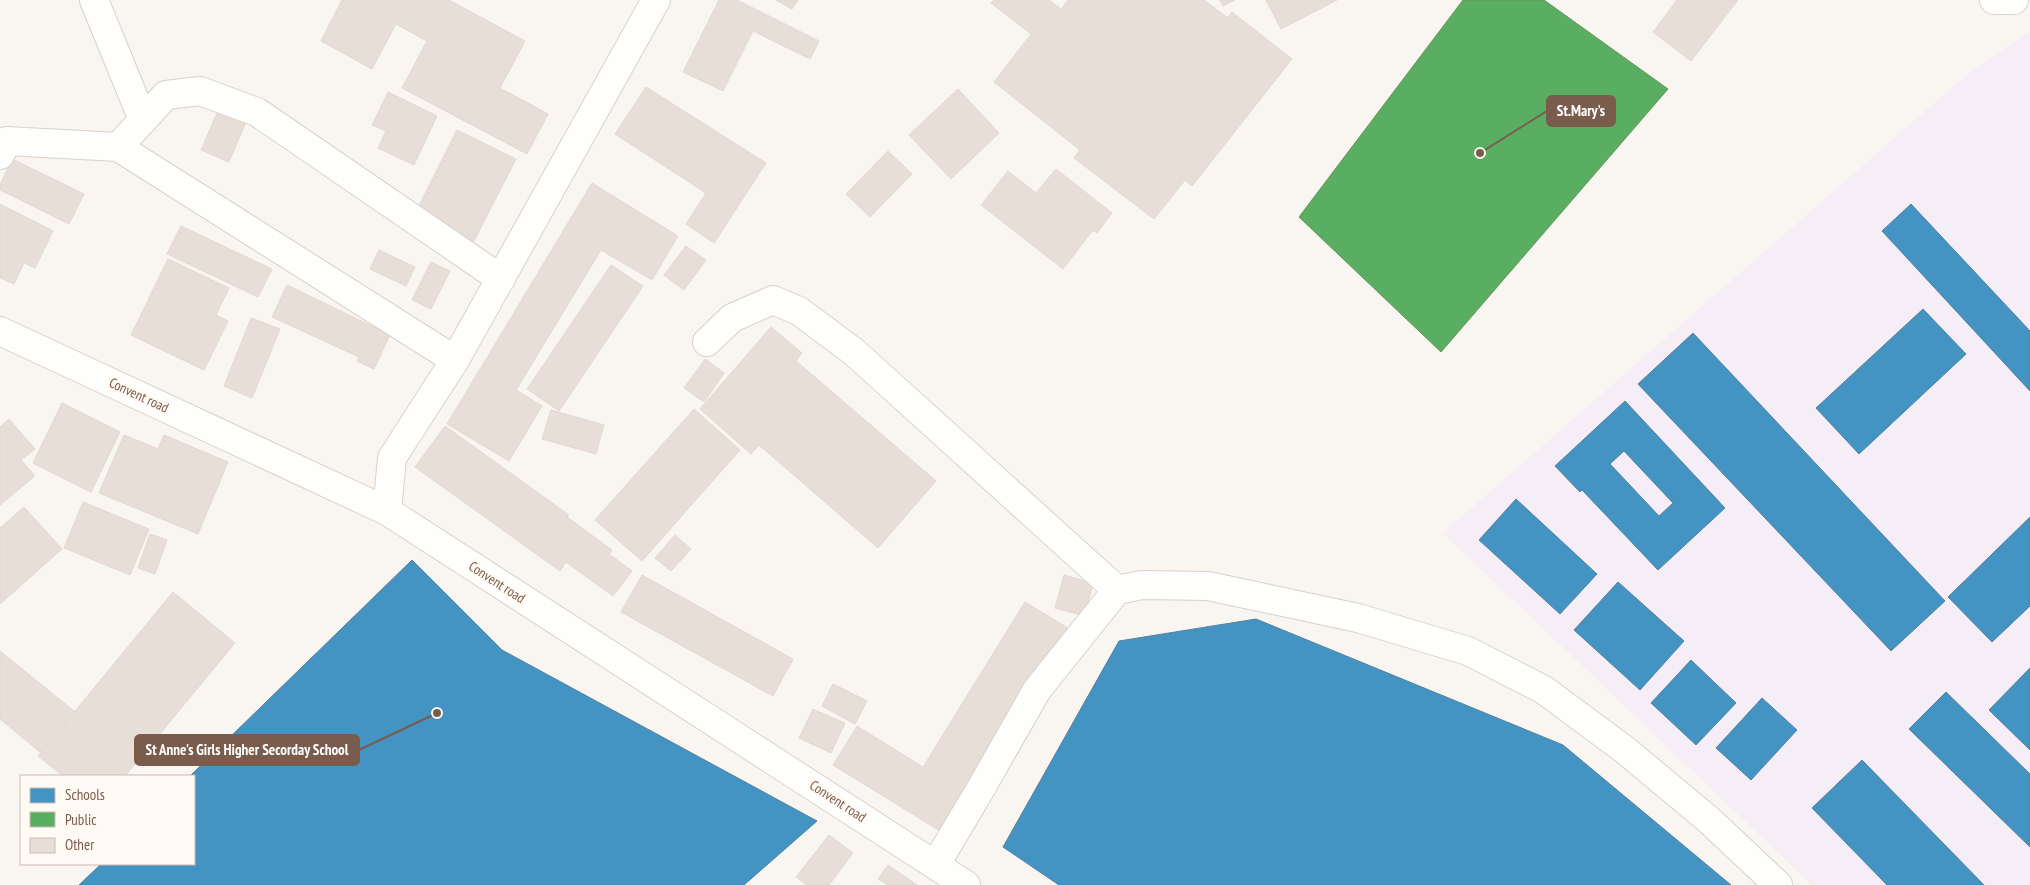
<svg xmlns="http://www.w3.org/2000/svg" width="2030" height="885" viewBox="0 0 2030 885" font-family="'PT Sans Narrow',sans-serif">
  <rect width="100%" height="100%" fill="#f9f5f0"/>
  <path fill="#f6eef6" d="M2028,32L2030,34V885H1812L1443,533L1963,78Z"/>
  <path fill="#4393c3" stroke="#5482a0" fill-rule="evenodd" d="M1911,204L2030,331V391L1882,231Z
    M1923,309L1966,354L1859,454L1816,408Z
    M1693,333L1945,601L1891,651L1638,384Z
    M1625,401L1725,508L1658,570L1582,490L1580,492L1555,466ZM1624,451L1673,503L1659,516L1610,464Z
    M1516,499L1597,574L1560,614L1479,540Z
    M2030,517V606L1992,642L1948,597Z
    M412,560L502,650L817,821L744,885H79L101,864H194V776H190Z
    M1618,582L1684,641L1640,690L1574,630Z
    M1256,619L1563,745L1731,885H1059L1003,847L1119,641Z
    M1691,660L1736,703L1696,745L1651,703Z
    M2030,668V750L1989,710Z
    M1946,692L2030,774V847L1909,729Z
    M1762,698L1797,730L1751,780L1716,748Z
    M1862,760L1984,885H1887L1812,808Z"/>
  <path fill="#5aae61" stroke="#64955b" d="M1463,0H1544L1668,89L1441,352L1299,217Z"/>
  <path fill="#e6ded7" stroke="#e2d8d2" d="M342,0H449L525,41L500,88L548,114L527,154L402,88L427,41L396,24L372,69L321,41Z
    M719,0H737L819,41L810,59L753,31L723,91L683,72Z
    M776,0H798L792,9Z
    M994,0H1049L1061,9L1068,0H1204L1228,18L1232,12L1292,59L1192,186L1185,180L1154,219L1074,158L1080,150L994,82L1031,34L991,3Z
    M1220,0H1235L1223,6Z
    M1266,0H1337L1281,29Z
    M1677,0H1738L1691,61L1653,32Z
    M646,87L766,163L714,243L686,224L706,193L615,134Z
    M958,89L999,133L951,179L909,135Z
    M388,92L437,116L414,165L378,148L386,131L372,125Z
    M220,106L248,117L229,162L201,150Z
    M457,130L516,159L473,243L415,214Z
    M888,151L912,174L870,217L846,194Z
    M12,159L84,194L69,224L0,190V185Z
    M1056,169L1112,213L1097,233L1093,230L1063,269L981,205L1008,171L1036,193Z
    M592,183L678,236L652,280L601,250L516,390L542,406L509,461L447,424Z
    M0,204L53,231L35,268L24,263L14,284L0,278Z
    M181,226L272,269L258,297L167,254Z
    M686,246L706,260L684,290L664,275Z
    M379,250L415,267L406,286L370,269Z
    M168,259L229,288L216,315L228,321L204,370L131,335Z
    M431,262L450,271L431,309L412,300Z
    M611,265L643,286L559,411L527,389Z
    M287,285L390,335L374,369L357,361L359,357L272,317Z
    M251,318L280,329L252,398L224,386Z
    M771,327L802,353L796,361L936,481L878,548L759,445L751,454L700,409Z
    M705,359L724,373L704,402L684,388Z
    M62,403L120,432L91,492L33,463Z
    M694,409L740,450L642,561L595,520Z
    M551,410L604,425L596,454L542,439Z
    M9,419L35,449L21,460L35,476L0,505V427Z
    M445,426L569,515L567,517L612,550L609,554L632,571L613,596L566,562L560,571L415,467Z
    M124,435L158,449L164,435L228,462L198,534L99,493Z
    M83,502L149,529L130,575L64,548Z
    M24,507L62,549L0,604V528Z
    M150,534L167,540L155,574L138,568Z
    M675,535L691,549L671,571L655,558Z
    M642,575L793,659L773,696L621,612Z
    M1064,575L1093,583L1085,616L1055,608Z
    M173,592L235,643L125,776H63L38,756Z
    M1025,602L1071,630L945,834L833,765L857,726L923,767Z
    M0,651L74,711L40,752L0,719Z
    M833,684L867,701L855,724L822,706Z
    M813,709L845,723L831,753L799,738Z
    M829,835L853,853L829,885H807L796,877Z
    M888,865L917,885H888L878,879Z"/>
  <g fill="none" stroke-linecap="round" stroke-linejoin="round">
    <defs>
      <path id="street" d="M94,0L143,120
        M1994,0H2014
        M118,147L166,95L200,91L257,112L501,279
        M0,155L7,141L118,147L455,360
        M707,342L732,318L773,300L799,311L854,352L1117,590
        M936,864L980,790L1037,690L1117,590L1142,585L1208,586L1358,618L1468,651L1544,690L1625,750L1709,820L1778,885"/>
      <path id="secondary" d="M0,331L387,511L966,885
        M387,511L392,458L455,360L656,0"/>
    </defs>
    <use href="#street" stroke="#d7d1cb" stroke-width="30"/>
    <use href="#secondary" stroke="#d9d2cb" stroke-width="30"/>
    <use href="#street" stroke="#fefefd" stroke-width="28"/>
    <use href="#secondary" stroke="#fefefd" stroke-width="28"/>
  </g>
  <g text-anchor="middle" stroke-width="5" stroke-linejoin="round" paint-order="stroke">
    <g font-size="14" fill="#7a5c4d" stroke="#fffaf3">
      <text transform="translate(139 395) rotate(25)" y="5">Convent road</text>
      <text transform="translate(497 582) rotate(33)" y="5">Convent road</text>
      <text transform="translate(838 801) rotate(33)" y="5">Convent road</text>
    </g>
  </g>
  <path fill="none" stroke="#7a5c4d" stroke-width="2" d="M1480 153L1547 111M437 713L359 750"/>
  <g fill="#7a5c4d" stroke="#fffaf3" stroke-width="2">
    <circle cx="1480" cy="153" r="5"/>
    <circle cx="437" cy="713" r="5"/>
  </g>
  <g fill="#7a5c4d" stroke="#7a5c4d" stroke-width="2">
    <rect x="1547" y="96" width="68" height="30" rx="5"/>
    <rect x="135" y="735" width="224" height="30" rx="5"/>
  </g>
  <g font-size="15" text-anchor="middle" font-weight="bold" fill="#fff">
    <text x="1581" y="116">St.Mary's</text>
    <text x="247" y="755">St Anne's Girls Higher Secorday School</text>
  </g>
  <rect x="20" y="775" width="175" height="90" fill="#fffaf3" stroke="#cabbb1"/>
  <rect x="30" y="788" width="25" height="15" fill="#4393c3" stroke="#cabbb1"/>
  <text x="65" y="800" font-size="15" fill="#7a5c4d">Schools</text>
  <rect x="30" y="812" width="25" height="15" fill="#5aae61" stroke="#cabbb1"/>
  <text x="65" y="825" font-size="15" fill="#7a5c4d">Public</text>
  <rect x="30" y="838" width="25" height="15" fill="#e6ded7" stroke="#cabbb1"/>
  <text x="65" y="850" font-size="15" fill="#7a5c4d">Other</text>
</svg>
